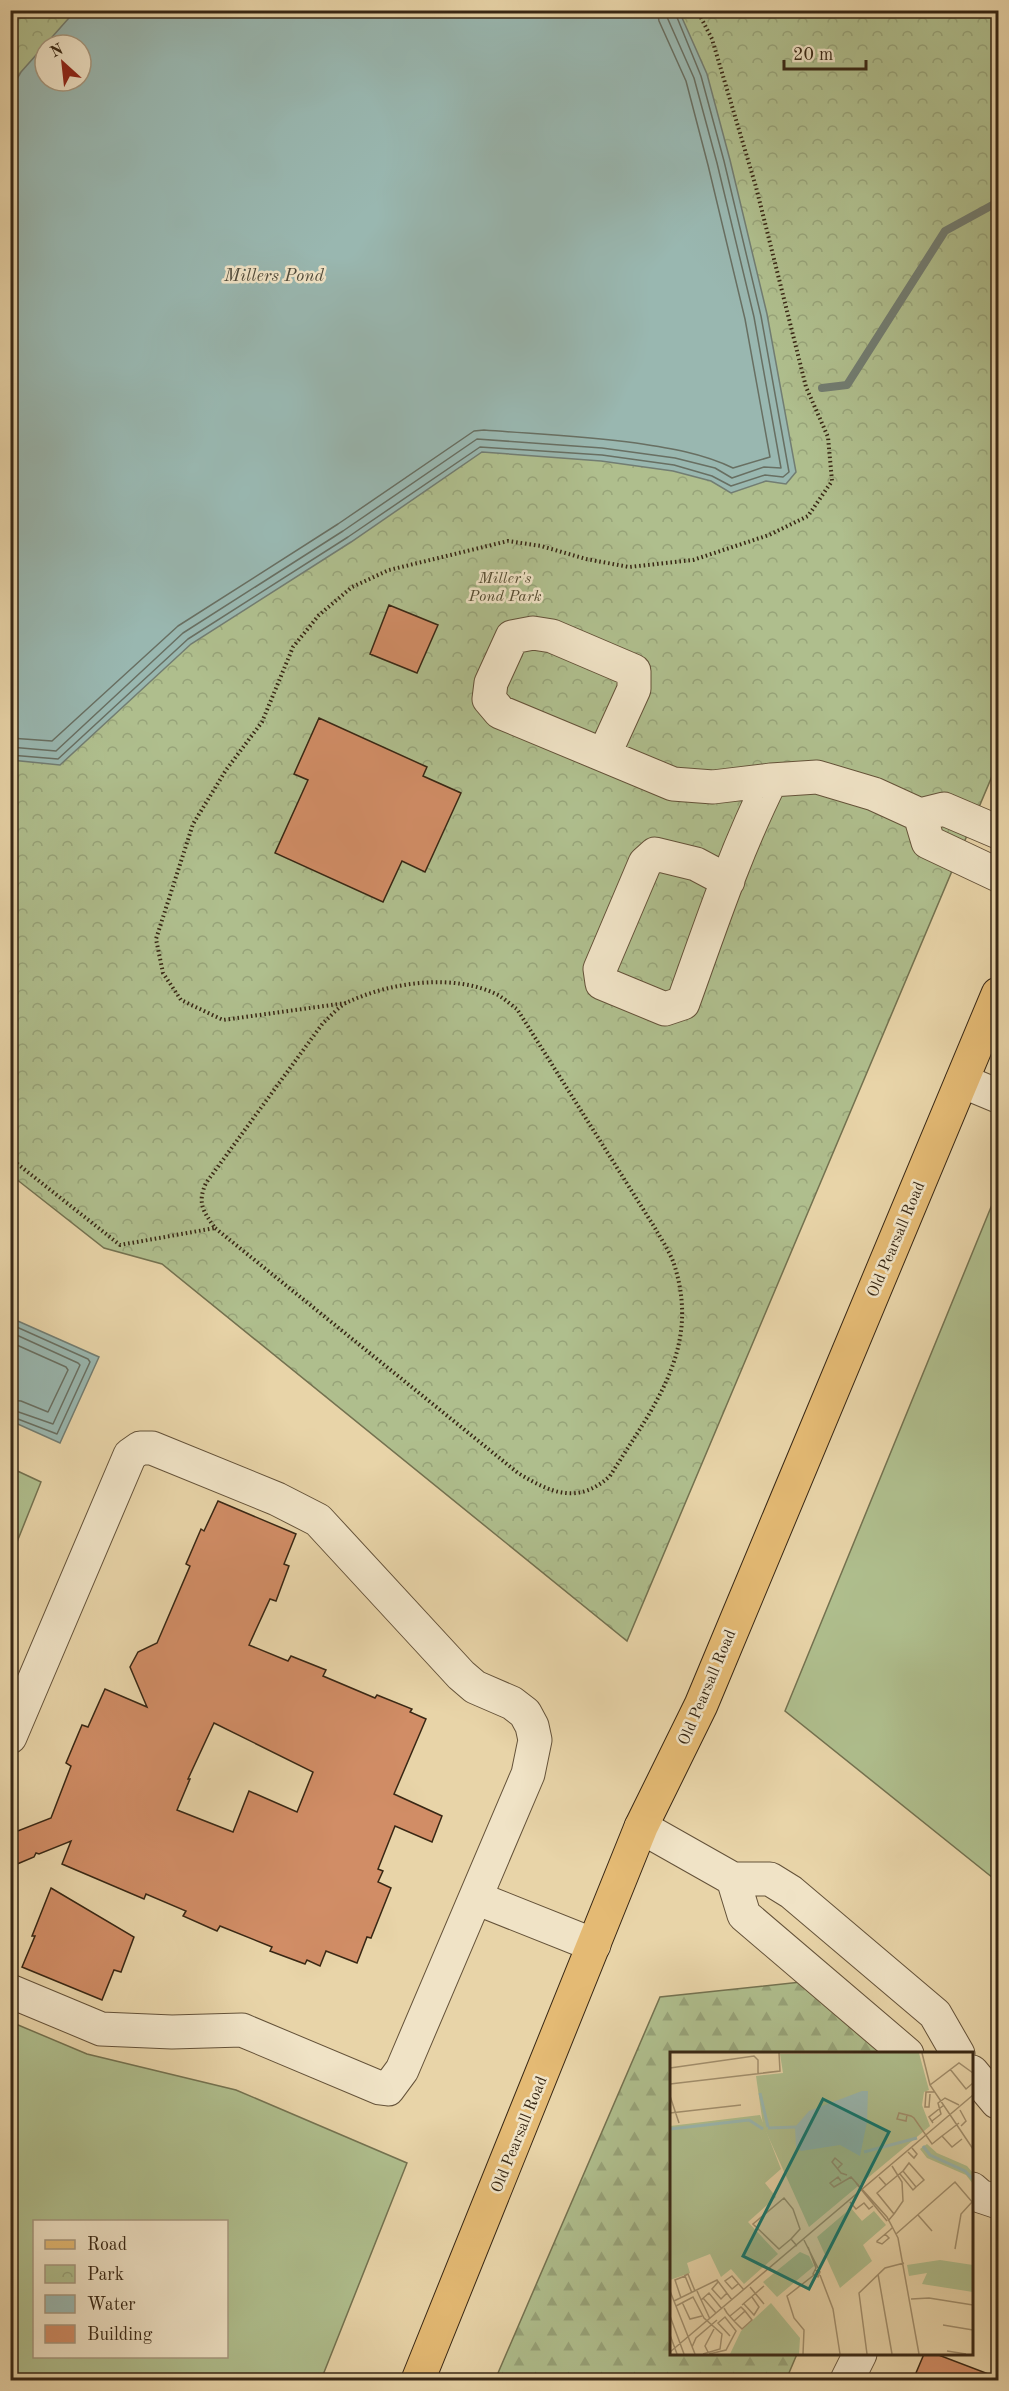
<svg xmlns="http://www.w3.org/2000/svg" width="1009" height="2391" viewBox="0 0 1009 2391" font-family="'Old Standard TT',serif">
  <defs>
    <pattern id="forest-firs" width="22" height="20" patternUnits="userSpaceOnUse" patternTransform="scale(1.5)"><rect width="22" height="20" fill="#afbe8d"/><path d="M5 1l3.5 6h-7zM16 11l3.5 6h-7z" fill="#97a379"/></pattern>
    <pattern id="park-crowns" width="20" height="18" patternUnits="userSpaceOnUse" patternTransform="scale(1.5)"><rect width="20" height="18" fill="#afbe8d"/><path d="M2 6a3 3 0 1 1 6 0M12 15a3 3 0 1 1 6 0" fill="none" stroke="#97a379"/></pattern>
  </defs>
  <rect width="100%" height="100%" fill="#e8d4a8"/>
  <filter id="stains"><feTurbulence type="fractalNoise" baseFrequency=".00333" numOctaves="4"/><feColorMatrix values="0 0 0 0 .2 0 0 0 0 .09 0 0 0 0 .02 0 0 0 .5 -.17"/></filter>
  <radialGradient id="worn" r=".72"><stop offset=".6" stop-color="#630" stop-opacity="0"/><stop offset="1" stop-color="#630" stop-opacity=".3"/></radialGradient>
  <path fill="#afbe8d" stroke="#747250" stroke-width="1.5" fill-rule="evenodd" d="M998,1190V1882L785,1711Z
    M11,1468L41,1482L11,1557Z
    M11,2022L87,2054L236,2090L407,2163L321,2380H11ZM34,2222H226V2356H34Z"/>
  <path fill="url(#forest-firs)" stroke="#747250" stroke-width="1.5" d="M801,1982L884,2053L672,2054V2354H797L786,2380H495L660,1997Z"/>
  <path fill="url(#park-crowns)" stroke="#747250" stroke-width="1.5" fill-rule="evenodd" d="M10,11H998V762L627,1641L162,1264L104,1248L11,1175ZM45,45H81V81H45Z"/>
  <path fill="#99b7b0" stroke="#727d72" stroke-width="1.5" d="M76,10L679,11L707,74L730,160L767,314L796,472L786,484L766,481L731,493L711,481L673,471L601,461L482,452L351,542L191,644L60,765L11,760V89L21,72L45,45V81H81V45H45Z
    M11,1318L99,1357L60,1443L11,1421Z"/>
  <g fill="none" stroke-linecap="round" stroke-linejoin="round">
    <path stroke="#686f62" stroke-width="1.5" d="M10,738L52,741L178,626L338,524L474,431L484,430C535,434 585,436 636,443C669,448 702,453 733,468L770,457L745,319L708,165L686,81L659,21L657,10
      M10,747L56,751L183,633L343,531L477,439L602,448L675,458L715,468L732,478L764,467L781,468L754,317L717,163L694,78L667,17L666,10
      M10,755L58,759L188,639L348,537L480,447L602,455L674,465L712,476L731,486L765,475L783,477L789,472L761,316L724,161L701,76L674,10
      M10,1324L88,1359L90,1362L57,1434L10,1416
      M10,1332L78,1363L80,1365L53,1424L10,1409
      M10,1342L66,1367L68,1370L48,1412L21,1401L10,1400"/>
    <path stroke="#727d72" stroke-width="8" d="M822,388L847,385L945,231L998,202"/>
  </g>
  <path fill="#d18d66" stroke="#382714" stroke-width="1.5" fill-rule="evenodd" d="M389,605L438,625L417,673L370,654Z
    M319,718L427,767L423,776L461,793L425,872L402,861L383,902L275,853L308,780L294,774Z
    M218,1501L296,1534L284,1564L289,1566L276,1601L270,1599L249,1645L288,1661L291,1656L326,1670L323,1676L375,1698L377,1695L412,1709L410,1712L426,1719L394,1794L442,1816L432,1842L395,1826L378,1869L383,1871L378,1882L391,1888L371,1938L367,1937L357,1963L326,1951L320,1966L307,1960L305,1964L270,1951L272,1947L220,1926L217,1931L183,1916L186,1911L146,1894L144,1899L62,1864L71,1841L39,1854L36,1853L34,1857L10,1867V1834L51,1818L71,1766L66,1763L82,1725L88,1727L105,1689L147,1707L130,1667L138,1652L157,1643L190,1566L186,1564L201,1529L204,1531ZM214,1723L313,1772L297,1812L249,1791L233,1832L177,1810L190,1779H188Z
    M51,1888L134,1937L121,1972L114,1970L102,2000L22,1967L35,1936H32Z
    M924,2354H936L999,2378V2380H913Z"/>
  <g fill="none" stroke-linecap="round" stroke-linejoin="round">
    <defs>
      <path id="minor" d="M604,755L634,689V671L552,636L533,633L512,637L491,683L489,699L500,712L673,784L713,787L771,780
        M920,815L928,842L998,875
        M728,881L696,864L655,854L645,863L600,969L602,983L665,1009L683,1003C710,928 735,852 771,780L817,777L874,794L920,815L944,809L998,832
        M962,1081L998,1096
        M10,1737L130,1455L140,1448H152L277,1499L318,1520L461,1675L475,1687L512,1703L525,1713L532,1726L535,1740L528,1774L402,2070L388,2089L380,2088L242,2030L172,2032L101,2029L10,1991
        M641,1827L733,1879H770L791,1892L935,2014L958,2054
        M733,1879L744,1915L907,2054
        M476,1898L594,1945
        M972,2072L997,2102
        M972,2189L980,2196L998,2202
        M847,2380L860,2354"/>
      <path id="major" d="M418,2380L641,1827L701,1705L998,994"/>
    </defs>
    <use href="#minor" stroke="#645239" stroke-width="35"/>
    <use href="#major" stroke="#382714" stroke-width="35"/>
    <path stroke="#382714" stroke-width="4" stroke-dasharray="1.5 3" stroke-linecap="butt" d="M346,1003L223,1020L181,1000L163,973L156,939L193,824L226,770L262,722L293,647L319,615L352,587L389,570L508,541L541,546L586,559L629,567L693,560L769,535L808,516L832,481L828,437L806,387L756,187L712,39L697,10
      M10,1158L120,1245L215,1228C203,1211 197,1203 206,1183L323,1023C331,1016 339,1006 348,1002C391,982 455,973 498,995C505,999 511,1005 517,1009L655,1228C661,1239 670,1252 674,1264C702,1350 652,1408 610,1476C578,1505 551,1493 518,1473L215,1228"/>
    <use href="#minor" stroke="#f0e3c6" stroke-width="33"/>
    <use href="#major" stroke="#e4ba74" stroke-width="33"/>
  </g>
  <g text-anchor="middle" stroke-width="5" stroke-linejoin="round" paint-order="stroke">
    <g font-size="16" font-style="italic" fill="#564d32" stroke="#f0e3c6">
      <text x="505" y="583">Miller's<tspan x="505" dy="18">Pond Park</tspan></text>
    </g>
    <g font-size="16" fill="#382714" stroke="#f0e3c6">
      <text transform="translate(895 1239) rotate(-67)" y="6">Old Pearsall Road</text>
      <text transform="translate(706 1687) rotate(-67)" y="6">Old Pearsall Road</text>
      <text transform="translate(518 2134) rotate(-68)" y="6">Old Pearsall Road</text>
    </g>
    <g font-size="18" font-style="italic" fill="#504b3b" stroke="#f0e3c6">
      <text x="274" y="281">Millers Pond</text>
    </g>
  </g>
  <g transform="translate(670 2052)">
    <rect width="303" height="303" fill="#e8d4a8"/>
    <path d="M90,63L111,117L95,131L106,145L78,170L108,202L74,232L61,217L51,225L40,202L17,211L20,221L0,228V74ZM257,92L267,101L297,114L303,121V132L296,123L257,106L250,97ZM181,156L192,169L204,159L216,173L193,193L202,209L170,236L147,185ZM101,251L130,286L129,302H60L71,279Z" fill="#afbe8d"/>
    <path d="M130,200L139,204L144,214L107,245L93,230ZM270,208L303,213V240L252,232L257,221L239,224L237,213Z" fill="#afbe8d"/>
    <path d="M249,1L259,38L254,40L252,53L260,74L139,175L93,73L86,24L113,21L110,2Z" fill="#afbe8d"/>
    <path d="M192,39H198L197,70L190,104L170,93L131,99L126,95L125,75L139,59Z" fill="#99b7b0"/>
    <path fill="none" stroke="#99b7b0" stroke-width="3" d="M90,41L98,75M98,76L126,75M0,77L79,68L93,77M253,94L260,103L295,119L303,127M194,100L247,86"/>
    <path fill="none" stroke="#a28f6d" stroke-width="1.5" d="M252,1L260,33L303,97M0,16L84,4L88,8V22M280,17L296,37L303,31M0,32L110,19L109,1M260,33L289,11L303,21M260,42L259,55H255L256,40H264M0,44L9,71M290,58L296,69L291,74M0,61L71,53M237,63L236,69L227,67L229,61L241,64L244,66L262,92L272,84L282,95L292,87M262,69L271,62L268,51L275,46L289,53M263,71L259,65L274,53M272,84L289,71M238,100L244,106L247,102L242,96M222,114L232,130L233,149L224,162M168,116L172,112L165,106L162,110L171,121L177,123M230,122L243,138L246,135M209,125L216,133L207,141L224,162L218,169M171,129L168,125L160,131L164,135L181,125L217,165L228,186L249,302M186,131L217,169M216,133L233,119L246,135L254,128L239,111L233,119M180,150L186,157L194,151L199,157L203,154M248,163L262,179M215,182L219,186L212,192L207,190V189L220,178L222,176M226,182L285,130L303,151M121,187L109,197L83,172L114,146L123,157L130,177L121,187L127,194M134,188L148,216M138,195L146,216L143,222L148,225L150,220L145,218M285,197L291,162L302,150M208,222L222,302M150,223L163,257L170,302M14,224L18,222L25,239M48,230L42,237L51,247L57,241M68,232L62,237L55,229L62,224L74,238M80,235L94,252M0,239L25,302M27,239L40,267M11,246L5,228L15,224L22,241M33,246L46,261M241,247L259,246L303,253M31,248L39,241L52,257M4,249L47,228L62,248M12,250L20,267L32,264M74,252L84,263L89,255L82,245M72,253L94,234M6,254L23,245L34,266L52,282L50,297L33,302M54,256L57,261L64,269L75,259L71,255L60,264M0,264L14,302M64,269L72,277L82,268L75,259M273,273L303,278M0,283L7,302M22,295L26,286L47,268M277,299L296,302M0,300L303,43M38,300L35,294L44,277M39,302L56,298L66,279L55,265L48,271L60,284M133,302L134,278L124,266L117,244L144,223M197,302L189,241L215,216L234,211"/>
    <path fill="#0f766e" fill-opacity="0.15" stroke="#0f766e" stroke-width="3" d="M153,47L219,80L139,237L73,204Z"/>
    <rect width="303" height="303" fill="none" stroke="#382714" stroke-width="3"/>
  </g>
  <rect width="1009" height="2391" fill="none" stroke="#e8d4a8" stroke-width="36"/>
  <rect x="12" y="12" width="985" height="2367" fill="none" stroke="#382714" stroke-width="3"/>
  <rect x="18" y="18" width="973" height="2355" fill="none" stroke="#382714" stroke-width="1.5"/>
  <rect x="33" y="2220" width="195" height="138" fill="#f0e3c6" stroke="#a6987f" stroke-width="1.5"/>
  <rect x="45" y="2240" width="30" height="9" fill="#e4ba74" stroke="#a6987f" stroke-width="1.5"/>
  <text x="87" y="2250" font-size="18" fill="#382714">Road</text>
  <rect x="45" y="2265" width="30" height="18" fill="url(#park-crowns)" stroke="#a6987f" stroke-width="1.5"/>
  <text x="87" y="2280" font-size="18" fill="#382714">Park</text>
  <rect x="45" y="2295" width="30" height="18" fill="#99b7b0" stroke="#a6987f" stroke-width="1.5"/>
  <text x="87" y="2310" font-size="18" fill="#382714">Water</text>
  <rect x="45" y="2325" width="30" height="18" fill="#d18d66" stroke="#a6987f" stroke-width="1.5"/>
  <text x="87" y="2340" font-size="18" fill="#382714">Building</text>
  <g transform="translate(63 63) rotate(333)"><circle r="28" fill="#f0e3c6" stroke="#a6987f" stroke-width="1.5"/>
  <path d="M0-4.5L10 22L0 15L-10 22Z" fill="#8f2418"/>
  <text y="-9" font-size="16" font-weight="bold" text-anchor="middle" fill="#382714">N</text>
  </g>
  <path d="M784 60v9h82v-9" fill="none" stroke="#382714" stroke-width="3"/>
  <text x="793" y="60" font-size="18" fill="#382714" stroke="#f0e3c6" stroke-width="4.5" paint-order="stroke">20 m</text>
  <rect width="100%" height="100%" filter="url(#stains)"/>
  <rect width="100%" height="100%" fill="url(#worn)"/>
</svg>
